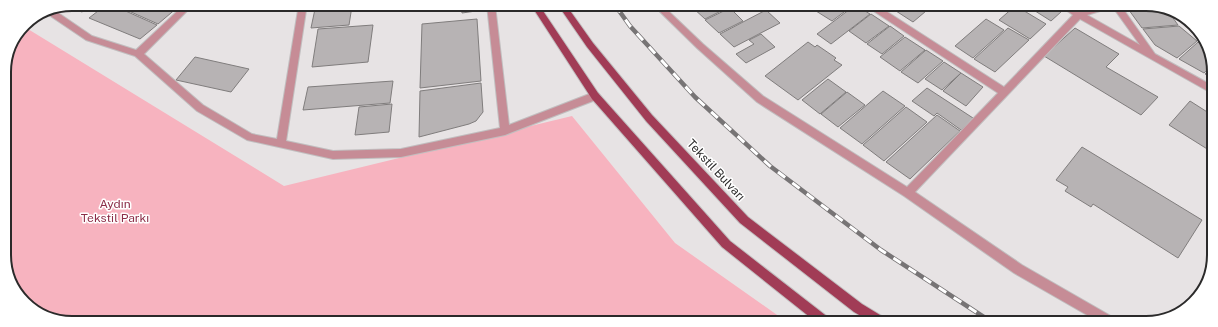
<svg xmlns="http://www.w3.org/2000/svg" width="1218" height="327" viewBox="0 0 1218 327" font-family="'Public Sans',sans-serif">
  <rect width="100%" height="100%" fill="#e7e3e4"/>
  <path fill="#f7b3bf" d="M23,26L284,186L572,116L675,243L787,322L55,321L24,303L5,268L4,68Z"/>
  <path fill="#b7b3b4" stroke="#807d7d" d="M72,4H93L82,12L65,5Z
    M107,4H110L157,25L140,39L89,18Z
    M113,4H170L178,7L158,24Z
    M461,5H476V11L462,13Z
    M695,5H733L705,19L692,7Z
    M352,6L349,25L311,28L315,9Z
    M824,6H852L832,21L816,11Z
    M854,6H857L870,14L831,44L817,34Z
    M902,6H932L913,22L896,11Z
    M1015,6H1016L1046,24L1030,39L999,20Z
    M1036,6H1053L1062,11L1051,21L1032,9Z
    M1126,6H1163L1179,15L1180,17L1173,18L1178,25L1142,28Z
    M730,8L743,21L719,33L705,20Z
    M766,10L780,23L734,47L720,34Z
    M871,14L889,26L866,43L849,31Z
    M477,19L481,81L420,88L422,24Z
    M986,19L1004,30L973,58L955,46Z
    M373,25L368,62L312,67L318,29Z
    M890,26L904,36L882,54L867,44Z
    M1179,26L1197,41L1177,58L1155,45L1143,29Z
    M1008,28L1029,40L995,72L974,59Z
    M1075,28L1119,54L1106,67L1158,97L1141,115L1044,56Z
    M761,34L775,47L746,63L736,54L754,44L749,40Z
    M905,37L925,50L900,71L880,57Z
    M808,42L815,47L817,45L836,58L834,60L842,65L798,100L765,76Z
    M1198,42L1207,48L1213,59V65L1204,73L1179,59Z
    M926,50L943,61L918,83L901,72Z
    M195,57L249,69L231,92L176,80Z
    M944,62L961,73L942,90L925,79Z
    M1213,67V78L1205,74Z
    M961,73L983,87L966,106L943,91Z
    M828,79L846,92L820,114L802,100Z
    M393,81L390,103L303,110L308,87Z
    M481,83L483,112L476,121L469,124L419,137L420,91Z
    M927,88L973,118L961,130L937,113L934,116L912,101Z
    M883,91L905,106L862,144L840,128Z
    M847,92L865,105L838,127L821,114Z
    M1190,101L1212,115V152L1169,125Z
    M392,104L389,132L355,135L359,107Z
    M906,107L927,122L884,161L863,145Z
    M937,115L960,131L910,179L886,162Z
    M1082,147L1202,220L1178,258L1093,204L1091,207L1065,191L1068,187L1056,180Z"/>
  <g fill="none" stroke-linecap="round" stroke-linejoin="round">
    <defs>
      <path id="minor" d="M185,4H194L144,54L203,105L252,134L277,139L299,4H307L286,141L333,151L401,149L500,128L487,5H495L509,125L592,93H598L600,96L598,99L505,135L401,157L333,159L247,140L197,111L135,56L86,40L43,11L51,8L92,36L136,50Z
        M653,5H662L703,44L763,96L907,187L998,93L869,8L868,6H878L1004,87L1073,15L1060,6H1071L1080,11L1097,6H1111L1110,8L1087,15L1140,45L1112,6H1121L1155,54L1213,86V94L1080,19L915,192L1022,265L1116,319L1118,323H1101L1014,273L904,196L757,102L697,48Z"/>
      <path id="major" d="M531,5H539L598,93L730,241L829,318L831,322H816L722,247L592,99Z
        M558,5H566L593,43L652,115L748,217L862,304L885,318L887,322H871L854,312L740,223L646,121L587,47Z"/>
    </defs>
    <use href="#minor" stroke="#c1bebf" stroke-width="2"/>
    <use href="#major" stroke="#c1bebf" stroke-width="2"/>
    <use href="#minor" fill="#c68c96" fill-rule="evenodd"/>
    <use href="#major" fill="#a13c56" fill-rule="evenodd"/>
    <defs>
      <path id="rail" d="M615,5L630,26L695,97L770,166L881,250L993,323"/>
    </defs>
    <use href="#rail" stroke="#777475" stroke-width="4.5"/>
    <use href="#rail" stroke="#fff" stroke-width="3" stroke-dasharray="9" stroke-linecap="butt"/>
  </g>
  <g text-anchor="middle" stroke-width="3" stroke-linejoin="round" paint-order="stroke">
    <g font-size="12" fill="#2b2a2a" stroke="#fff">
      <text transform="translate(716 170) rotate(47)" y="4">Tekstil Bulvarı</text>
    </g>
    <g font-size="12" fill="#8c2d48" stroke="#fff">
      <text x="115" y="208">Aydın<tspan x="115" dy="14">Tekstil Parkı</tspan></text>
    </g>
  </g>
  <path d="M0 0H1218V327H0ZM72 11H1146A61 61 0 0 1 1207 72V255A61 61 0 0 1 1146 316H72A61 61 0 0 1 11 255V72A61 61 0 0 1 72 11Z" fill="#fff" fill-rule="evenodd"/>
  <path fill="none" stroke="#2b2a2a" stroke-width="2" d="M72 11H1146A61 61 0 0 1 1207 72V255A61 61 0 0 1 1146 316H72A61 61 0 0 1 11 255V72A61 61 0 0 1 72 11Z"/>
</svg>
